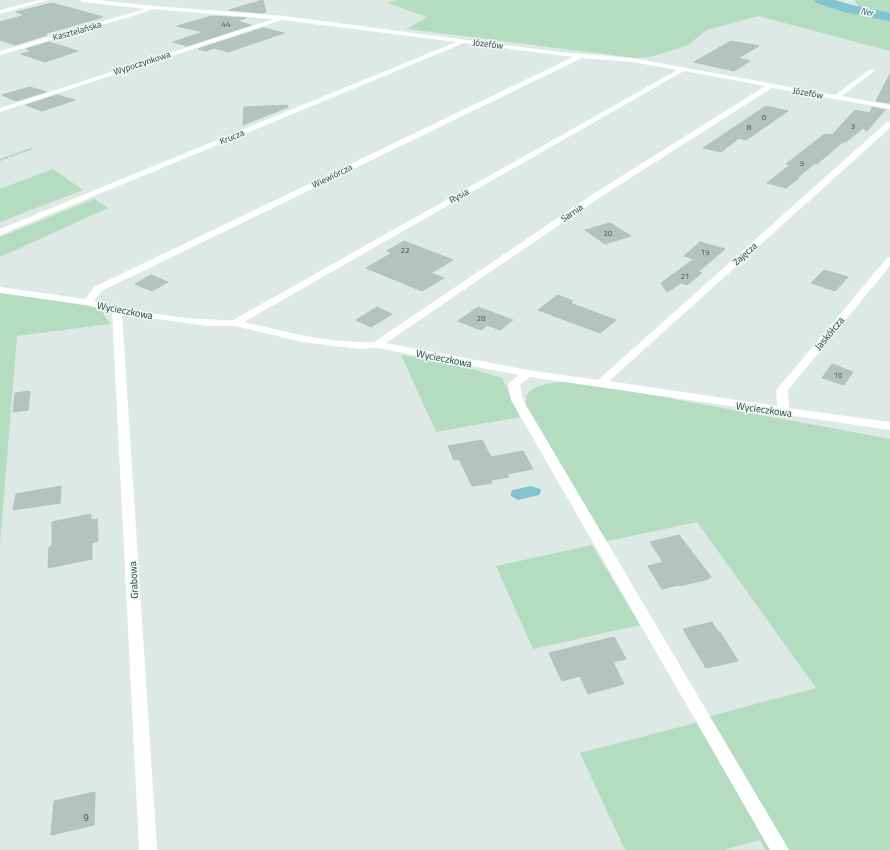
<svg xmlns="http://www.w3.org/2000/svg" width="890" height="850" viewBox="0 0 890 850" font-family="'Titillium Web',sans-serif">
  <rect width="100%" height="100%" fill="#dce9e4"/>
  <path fill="#b4dcc0" d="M397,0H815L855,13L890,19V51L758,16L707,30L686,46L650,57L635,58L407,29L427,17L387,3Z
    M827,0L860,8L854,0H890V15L867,11Z
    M53,169L83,190L0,222V189Z
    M94,199L108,208L0,257V237Z
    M0,292L94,307L102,311L110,324L17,336L0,544Z
    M401,355L450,362L502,378L520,417L436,432Z
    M559,382H570L604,386L890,439V850H765L760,840L724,850H625L580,753L695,723L707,717L816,688L697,522L603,542L526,406V395C535,385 546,384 559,382Z
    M592,545L640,625L533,649L496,566Z"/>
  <path fill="#82c3d1" d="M531,486L540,489L541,491L539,495L518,500L511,496V492L513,490Z"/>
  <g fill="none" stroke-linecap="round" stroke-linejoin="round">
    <path fill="#82c3d1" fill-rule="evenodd" d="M814,0H835L852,5L890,13V21L844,12L816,3Z"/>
  </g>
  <path fill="#b2c4bd" stroke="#afc3bb" d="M263,0L266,12L263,13L229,10Z
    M52,3L103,17L44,34L47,35L15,45L0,40V22L25,15L16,12Z
    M212,16L246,18L237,21L251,25L187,46L173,42L203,32L177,26Z
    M263,28L284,33L228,52L214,48L206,51L198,49Z
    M731,41L759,46L738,58L750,61L734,71L694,62Z
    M49,42L78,51L45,62L21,54L32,51L26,49Z
    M890,74V103L876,101Z
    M30,87L46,92L16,101L2,95Z
    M57,95L75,100L42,111L26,105Z
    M288,105V107L243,125L244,107Z
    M766,106L788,111L746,140L739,138L721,152L703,148Z
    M872,107L885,110L867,131L863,128L846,142H843L817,164L815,163L797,178H799L786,188L767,183L790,165L786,164L822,136L826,134L832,135L855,110L870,113Z
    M610,223L631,236L605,244L585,230Z
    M404,241L453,260L431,273L444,278L422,291L366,268L392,253L387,251Z
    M700,242L725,249L698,272L702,273L687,285L681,283L667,292L661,283L694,259L684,256Z
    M824,270L848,277L835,291L811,283Z
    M151,275L168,282L152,291L135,284Z
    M558,295L573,301L570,303L616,320L600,333L538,310Z
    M377,307L392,314L371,327L356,320Z
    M478,307L513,320L500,330L487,325L481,330L458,321Z
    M832,364L853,372L844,385L822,378Z
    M30,391L28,410L13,412L15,393Z
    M482,440L491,457L523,451L533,469L507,474L509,477L491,480L492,483L472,486L459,459L454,460L448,446Z
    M61,486L60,503L13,510L16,494Z
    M91,514V520L97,519L98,541L92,543V559L48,568L49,547L52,546V522Z
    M679,535L711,577L708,578L709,579L679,586L678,585L662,589L648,566L663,562L650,542Z
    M712,622L718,632H720L738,661L706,668L683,629Z
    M614,637L626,659L613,662L624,684L588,694L580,676L562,681L549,653Z
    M95,792L94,825L51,835L54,801Z"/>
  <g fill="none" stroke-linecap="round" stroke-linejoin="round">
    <path stroke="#7caea0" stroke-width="1.5" stroke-dasharray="1 1.5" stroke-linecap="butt" d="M0,160L33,148"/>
    <path fill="#fff" fill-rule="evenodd" d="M39,0H48L0,14V10Z
      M80,0H98L154,6L284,16L560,52L632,58L835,95L869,70H873V72L842,96L890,105V109L772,88L599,198L386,343L528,370L598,380L887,122H890V128L609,381L777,406L776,390L778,388L887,258L890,257V266L788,390L789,408L890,422V430L787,415L783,416L778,413L530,377L520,385L523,400L789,850H770L511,400L508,384L519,375L377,348L359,349L302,342L235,326H207L122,314L157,850H139L112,312L87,305L0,293V287L85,299L94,287L573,57L464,43L0,235V229L456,42L282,20L0,112V108L274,19L149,9V11L0,55V51L145,9L83,2ZM582,58L632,62L677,70L233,320C188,320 138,313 94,301L102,291ZM684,71L765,86L593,194L374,342C331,344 287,332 244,322Z"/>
  </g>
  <g text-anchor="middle" stroke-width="3.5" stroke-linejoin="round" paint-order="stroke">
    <g font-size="8" fill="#435c55">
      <text x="226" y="27">44</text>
      <text x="764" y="120">6</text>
      <text x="853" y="129">3</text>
      <text x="749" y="130">8</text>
      <text x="802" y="166">9</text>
      <text x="608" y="236">20</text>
      <text x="405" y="253">22</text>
      <text x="705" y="255">19</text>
      <text x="685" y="279">21</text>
      <text x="481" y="321">28</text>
      <text x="838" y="378">16</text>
    </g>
    <g font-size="9" font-style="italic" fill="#186375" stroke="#edf6f2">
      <text transform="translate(867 12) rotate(11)" y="3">Ner</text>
    </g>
    <g font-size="9" fill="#1e3932" stroke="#edf6f2">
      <text transform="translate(77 31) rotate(-16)" y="3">Kasztelańska</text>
      <text transform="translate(488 44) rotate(7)" y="3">Józefów</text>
      <text transform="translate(142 63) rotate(-18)" y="3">Wypoczynkowa</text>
      <text transform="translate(808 93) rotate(10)" y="3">Józefów</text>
      <text transform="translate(232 137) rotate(-22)" y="3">Krucza</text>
      <text transform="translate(332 176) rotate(-26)" y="3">Wiewiórcza</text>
      <text transform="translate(459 196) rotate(-29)" y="3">Rysia</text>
      <text transform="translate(572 213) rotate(-34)" y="3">Sarnia</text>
      <text transform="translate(745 254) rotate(-42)" y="3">Zajęcza</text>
    </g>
    <g font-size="10" fill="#1e3932" stroke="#edf6f2">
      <text transform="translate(125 310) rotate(11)" y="4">Wycieczkowa</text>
      <text transform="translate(829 333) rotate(-50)" y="4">Jaskółcza</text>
      <text transform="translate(444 358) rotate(11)" y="4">Wycieczkowa</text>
      <text transform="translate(764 409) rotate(8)" y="4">Wycieczkowa</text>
      <text transform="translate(133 580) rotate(-93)" y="4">Grabowa</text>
    </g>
    <g font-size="10" fill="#435c55">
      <text x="86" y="821">9</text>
    </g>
  </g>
</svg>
